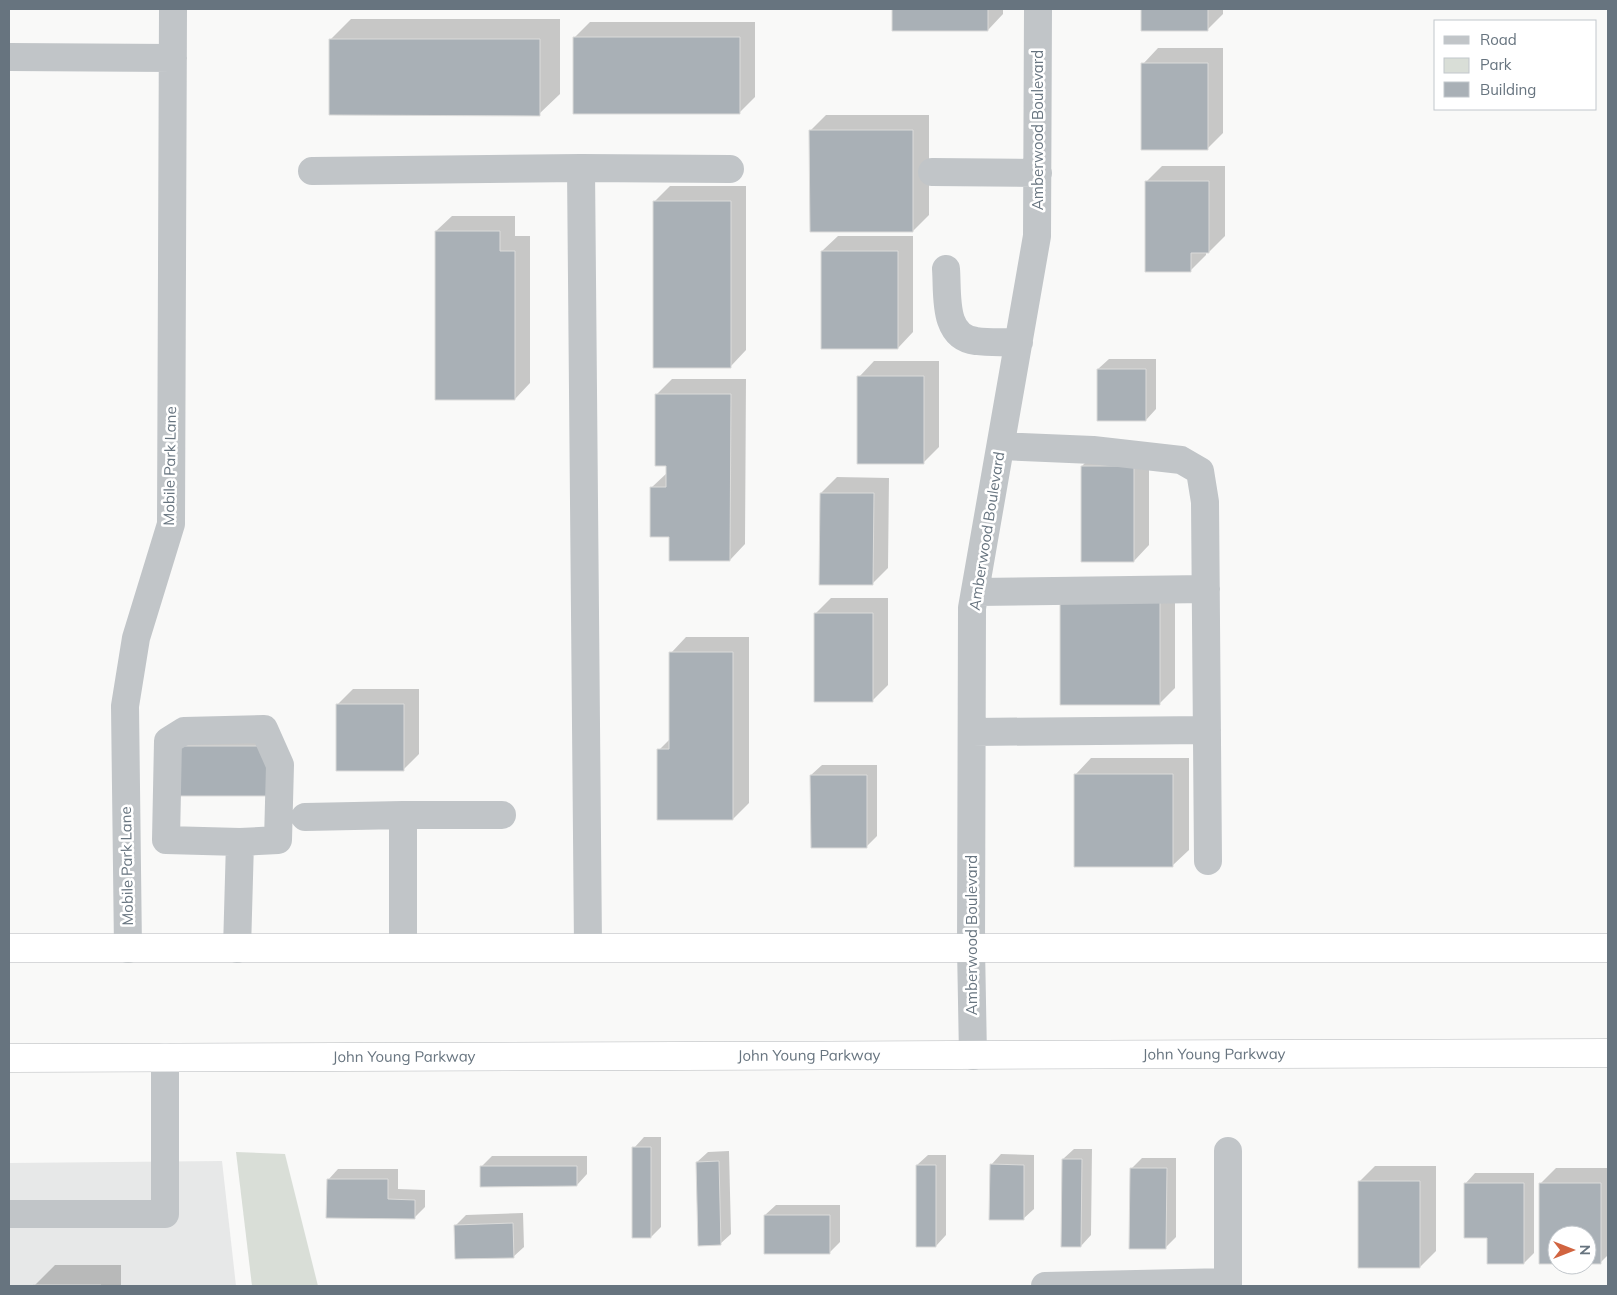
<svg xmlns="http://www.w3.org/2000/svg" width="1617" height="1295" viewBox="0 0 1617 1295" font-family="Mulish,sans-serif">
  <rect width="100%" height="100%" fill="#f9f9f8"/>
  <path fill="#e7e8e8" d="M222,1161L236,1286H9V1163Z"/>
  <path fill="#d9ded7" d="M236,1152L285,1154L318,1286H252Z"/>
  <path fill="#0003" d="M893,9H1003V14L988,30H893Z
    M1143,9H1223V14L1207,30H1143Z
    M351,19H560V94L539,114L330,40Z
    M590,22H755V97L739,113L574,38Z
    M1158,48H1223V133L1207,149L1143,64Z
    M826,115H929V215L913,231L810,131Z
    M1162,166H1225V236L1209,252H1206V255L1190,271L1146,182Z
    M670,186H746V350L731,366L654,202Z
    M452,216H515V236H530V383L515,399L436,231Z
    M838,236H913V332L898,348L822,251Z
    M1109,359H1156V409L1146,420L1098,369Z
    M874,361H939V447L923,463L859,377Z
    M672,379H746L745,544L730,560L671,536L651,488L668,472L657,394Z
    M1098,450H1149V545L1134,561L1082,466Z
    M837,477L889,478L888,568L872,584L821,493Z
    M1077,585H1175V688L1159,704Z
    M831,598H888V685L872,701L815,614Z
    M686,637H749V803L733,819L659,750L671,738V653Z
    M353,689H419V754L403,770L337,705Z
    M190,736H278V784L180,747Z
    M1091,758H1189V850L1173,865L1076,774Z
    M822,765H877V836L866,847L811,775Z
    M644,1137H661V1227L651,1237L634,1148Z
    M1074,1149H1092L1091,1235L1081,1246L1063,1159Z
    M729,1151L731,1234L720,1244L697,1162L708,1152Z
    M1001,1154L1034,1155V1209L1023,1219L991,1165Z
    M928,1155H946V1235L936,1246L917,1165Z
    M492,1156H587V1174L577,1185L481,1167Z
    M1142,1158H1176V1237L1165,1248L1131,1169Z
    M1375,1166H1436V1251L1420,1267L1359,1182Z
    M1556,1168H1608V1255L1600,1263H1587V1235H1557V1263L1540,1184Z
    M338,1169H398V1189L425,1190V1207L415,1217L328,1180Z
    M1475,1173H1534V1253L1524,1263L1489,1237L1465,1184Z
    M776,1205H840V1242L829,1253L765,1215Z
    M523,1213L524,1247L513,1257L456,1225L466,1215Z
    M55,1265H121V1286H34Z"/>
  <path fill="#a9b0b6" stroke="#dbdbda" d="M892,9H988V31H892Z
    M1141,9H1208V31H1141Z
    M573,37H740V114H573Z
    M329,39H540V116L329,115Z
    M1141,63H1208V150H1141Z
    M809,130H913V232H810Z
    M1145,181H1209V253H1191V272H1145Z
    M653,201H731V368H653Z
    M435,231H500V251H515V400H435Z
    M821,251H898V349H821Z
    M1097,369H1146V421H1097Z
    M857,376H924V464H857Z
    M655,394H731L730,561H669V537H650V487H666V466H655Z
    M1081,466H1134V562H1081Z
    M820,493H874L873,585H819Z
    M1060,600H1160V705H1060Z
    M814,613H873V702H814Z
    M669,652H733V820H657V749H669Z
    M336,704H404V771H336Z
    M179,746H268V796H179Z
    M1074,774H1173V867H1074Z
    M810,775H867V848H811Z
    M632,1147H651V1238H632Z
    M1062,1159H1082L1081,1247H1061Z
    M719,1161L721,1245L698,1246L696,1162Z
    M990,1164L1024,1165V1220H989Z
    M916,1165H936V1247H916Z
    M480,1166H577V1186L480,1187Z
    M1130,1168H1167L1166,1249H1129Z
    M327,1179H388V1199L415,1200V1219L326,1218Z
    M1358,1181H1420V1268H1358Z
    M1464,1183H1524V1264H1487V1238H1464Z
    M1539,1183H1601V1264H1587V1235H1557V1264H1539Z
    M764,1215H830V1254H764Z
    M513,1223L514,1258L455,1259L454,1225Z
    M33,1285H101V1286H33Z"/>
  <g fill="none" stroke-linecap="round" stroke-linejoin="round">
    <defs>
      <g id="highway">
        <path d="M9,948H1608"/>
        <path id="s1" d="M9,1058L1608,1053"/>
      </g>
    </defs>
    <use href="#highway" stroke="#b5b8bb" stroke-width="29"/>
    <path stroke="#c1c5c8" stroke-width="28" d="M9,57L173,58
      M581,168L730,169
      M312,171L581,168L588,947
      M932,172L1038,173
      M946,269C948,294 942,337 976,341C990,343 1005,342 1019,342
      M1001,446L1093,450L1181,460L1200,471L1205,502L1208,861
      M976,592L1206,589
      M972,732L1207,730
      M305,817L403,815
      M403,948V815H502
      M128,949L125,706L136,638L171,524L173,9
      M237,949L240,842L278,840L280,765L264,729L184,731L168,741L166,840L240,842
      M973,1056L971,947L972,608L1037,236L1038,9
      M1228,1151V1286
      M9,1214H165V1057
      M1045,1286L1228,1282"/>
    <use href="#highway" stroke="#fff" stroke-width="28"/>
  </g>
  <g text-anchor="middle" stroke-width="5" stroke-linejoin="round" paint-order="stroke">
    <g font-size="15" fill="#67747f" stroke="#fff">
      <text transform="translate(1038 130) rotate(-90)" y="5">Amberwood Boulevard</text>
      <text transform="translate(170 466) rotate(-89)" y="5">Mobile Park Lane</text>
      <text transform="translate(987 531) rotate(-81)" y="5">Amberwood Boulevard</text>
      <text transform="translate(127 866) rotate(-91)" y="5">Mobile Park Lane</text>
      <text transform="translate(972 935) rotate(-90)" y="5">Amberwood Boulevard</text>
      <text dy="5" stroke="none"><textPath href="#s1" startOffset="1205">John Young Parkway</textPath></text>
      <text dy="5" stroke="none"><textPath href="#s1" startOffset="800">John Young Parkway</textPath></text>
      <text dy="5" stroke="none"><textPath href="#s1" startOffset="395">John Young Parkway</textPath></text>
    </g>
  </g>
  <rect width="1617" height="1295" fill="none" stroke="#67747f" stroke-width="20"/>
  <rect x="1434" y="20" width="162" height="90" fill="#ffffff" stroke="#c2c7cc"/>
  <rect x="1444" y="36" width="25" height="8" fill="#c1c5c8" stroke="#c2c7cc"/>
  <text x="1480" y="45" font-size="15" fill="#67747f">Road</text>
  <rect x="1444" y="58" width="25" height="15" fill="#d9ded7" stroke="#c2c7cc"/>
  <text x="1480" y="70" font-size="15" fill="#67747f">Park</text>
  <rect x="1444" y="82" width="25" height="15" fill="#a9b0b6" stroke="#c2c7cc"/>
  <text x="1480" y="95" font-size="15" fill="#67747f">Building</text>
  <g transform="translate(1572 1250) rotate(90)"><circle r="24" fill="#ffffff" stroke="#c2c7cc"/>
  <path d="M0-4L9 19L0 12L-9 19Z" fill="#d16440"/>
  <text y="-8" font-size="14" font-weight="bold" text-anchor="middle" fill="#67747f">N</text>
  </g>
</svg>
